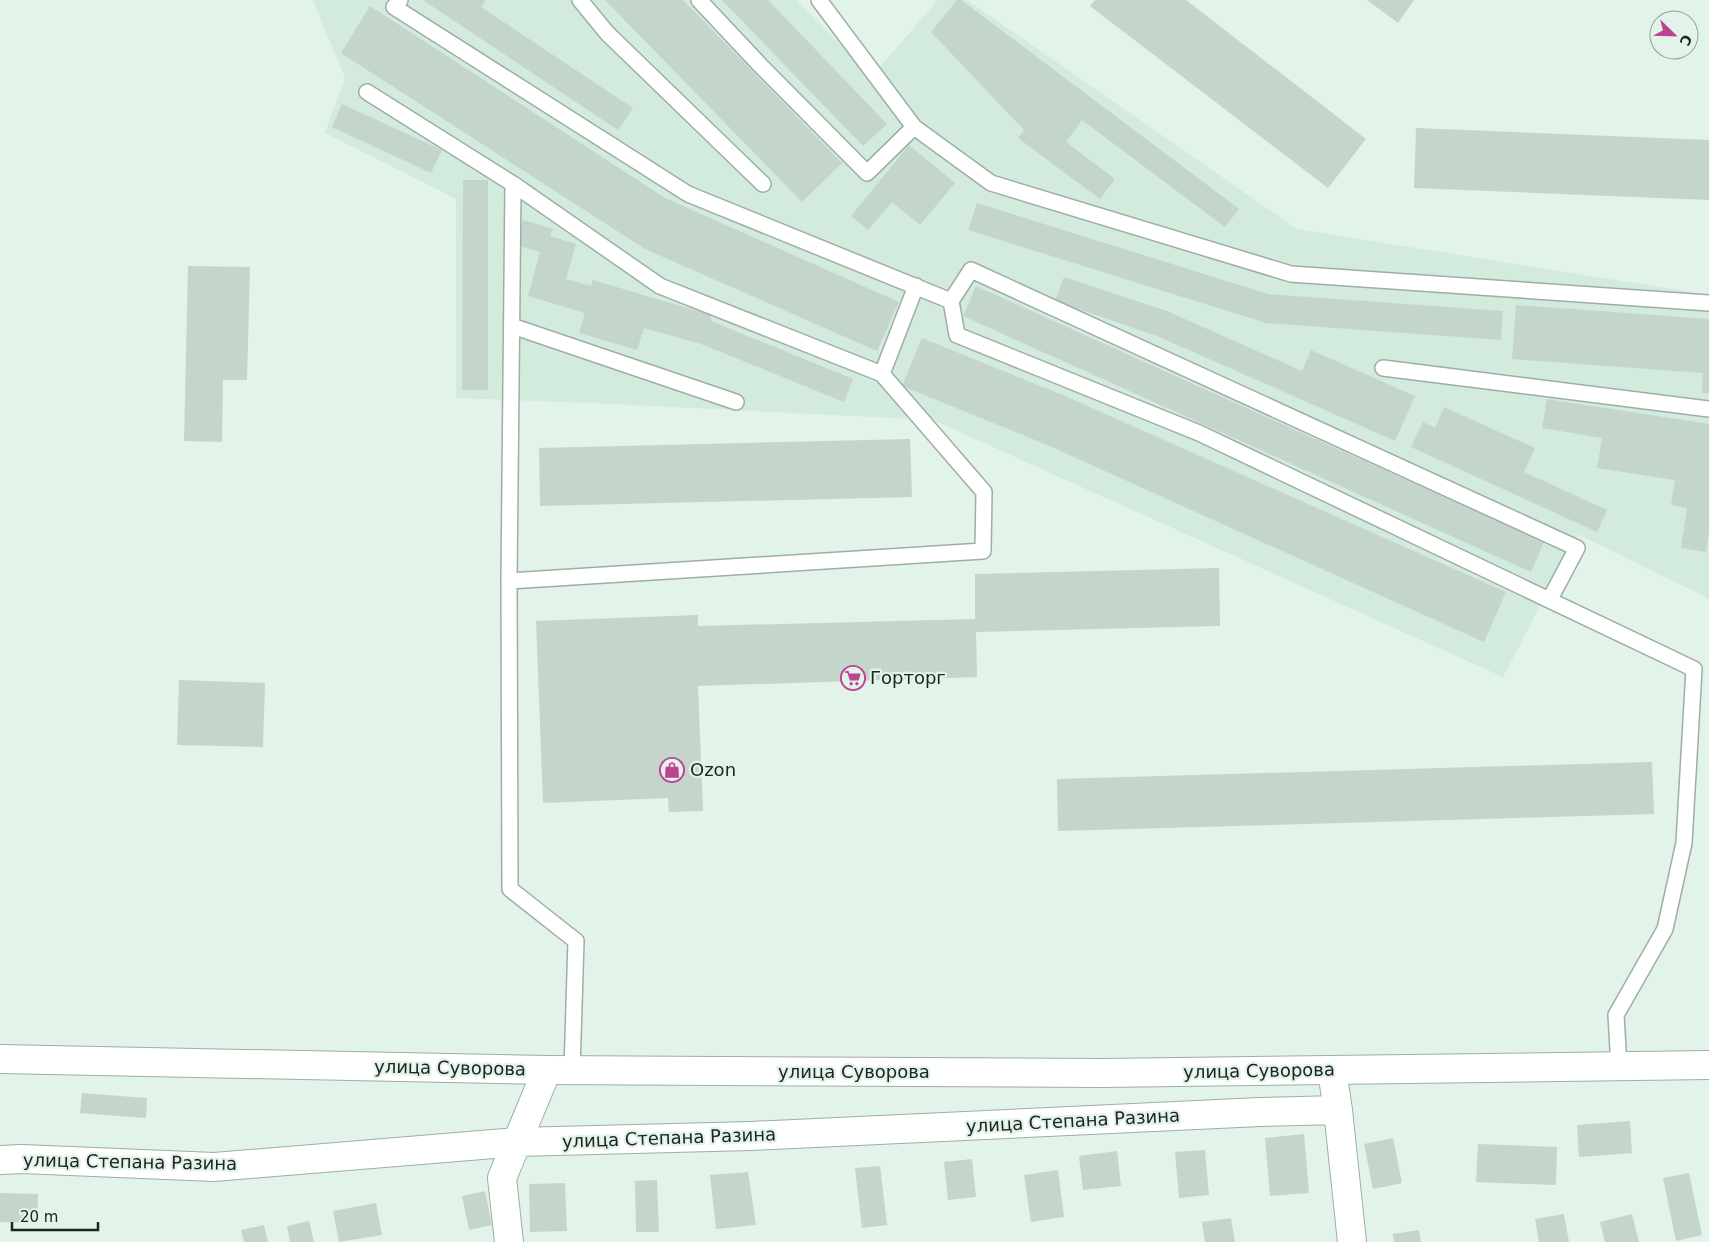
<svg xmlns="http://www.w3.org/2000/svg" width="1709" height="1242" viewBox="0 0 1709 1242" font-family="'DejaVu Sans',sans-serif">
  <rect width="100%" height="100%" fill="#e2f3e9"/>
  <path fill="#d2ebdc" d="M313,0H796L872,76L938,0H967L1297,229L1709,295V599L1578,534L1503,677L933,420L591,403L456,398V199L325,133L345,78Z"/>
  <path fill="#c4d5cb" d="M423,0H486L481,7L633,108L618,130Z
    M605,0H683L842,163L802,202Z
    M722,0H768L887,124L863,146Z
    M957,0H961L1239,209L1225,227L1082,120L1066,142L1115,179L1100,199L1018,138L1024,130L931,32Z
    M1095,0H1186L1366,139L1328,188L1090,6Z
    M1367,0H1414L1398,23Z
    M370,6L665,198L899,302L877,351L645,249L341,53Z
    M342,104L442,150L431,173L332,127Z
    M1416,128L1709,140V200L1414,188Z
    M909,145L955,183L920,225L892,202L868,230L851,216Z
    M463,180H488V390H462Z
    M977,203L1268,294L1503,311L1501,340L1266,323L968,230Z
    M523,220L553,229L550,236L576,244L566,279L591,286L593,280L711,315V321L853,379L844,402L701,344L644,328L637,350L579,333L585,313L528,296L540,252L516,245Z
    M188,266L250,267L247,380H223L222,442L184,441Z
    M1064,277L1167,311L1302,371L1311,350L1415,396L1395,441L1157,336L1055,301Z
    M976,286L1544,542L1531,572L963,316Z
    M1516,305L1709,319V393H1702L1703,373L1512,359Z
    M922,338L1065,396L1506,592L1484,642L1045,444L902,386Z
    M1547,399L1709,424V531L1706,552L1681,548L1687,508L1671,505L1675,480L1597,468L1602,438L1542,428Z
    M1444,407L1535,448L1524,472L1607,510L1597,532L1411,447L1423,422L1435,428Z
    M910,439L912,497L540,506L539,448Z
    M1219,568L1220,626L976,632L977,677L698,686L703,811L669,812L668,798L543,803L536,621L698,615V626L975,619V574Z
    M179,680L265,683L263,747L177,745Z
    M1652,762L1654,814L1058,831L1057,779Z
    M82,1093L147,1098L146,1118L80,1113Z
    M1630,1121L1632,1153L1579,1157L1577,1125Z
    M1304,1134L1309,1193L1270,1196L1265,1138Z
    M1393,1138L1402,1183L1373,1189L1364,1144Z
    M1478,1144L1557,1147L1556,1185L1476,1182Z
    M1205,1150L1209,1195L1179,1198L1175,1152Z
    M1117,1151L1121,1186L1083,1190L1079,1156Z
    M972,1159L976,1197L948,1200L944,1162Z
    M880,1166L887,1225L862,1228L855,1168Z
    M1058,1170L1064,1217L1031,1222L1024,1175Z
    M748,1172L756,1225L716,1229L710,1175Z
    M1689,1173L1702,1235L1676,1241L1663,1178Z
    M657,1180L659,1232H636L635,1181Z
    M565,1183L567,1231L530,1232L529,1184Z
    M485,1191L492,1225L469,1230L462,1196Z
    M0,1193L38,1194L37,1223L0,1222Z
    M376,1203L382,1235L339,1242L333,1211Z
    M1564,1214L1569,1242H1539L1535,1219Z
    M1632,1214L1639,1242H1605L1600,1222Z
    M1231,1218L1235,1242H1205L1202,1222Z
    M309,1221L314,1242H290L287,1226Z
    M264,1225L268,1242H244L241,1230Z
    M1419,1230L1421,1242H1394L1393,1234Z"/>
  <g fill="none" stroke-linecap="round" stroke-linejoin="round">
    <defs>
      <path id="service" d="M400,0L394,7L688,194L951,301L957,335L1199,433L1694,669L1684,843L1665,929L1616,1015L1619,1067
        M580,0L607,33L763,184
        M699,0L760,65L867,173L914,127
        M819,0L914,127L991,183L1291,274L1709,303
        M367,92L513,184L660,286L882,374L916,286
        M513,184L509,581L983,551L984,492L882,374
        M951,301L971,270L1577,548L1550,599
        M512,326L736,402
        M1383,368L1709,409
        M509,581L510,889L576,941L572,1070"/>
      <path id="minor" d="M1332,1071L1338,1110L1352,1242
        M0,1160L22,1159L214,1167L517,1142L751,1136L1260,1112L1338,1110
        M509,1242L502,1178L547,1070"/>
      <path id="primary" d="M0,1059L547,1070L1102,1073L1709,1065"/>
    </defs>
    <use href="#service" stroke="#9eaea5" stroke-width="18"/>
    <use href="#minor" stroke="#9eaea5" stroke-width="30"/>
    <use href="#primary" stroke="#9eaea5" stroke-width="30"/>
    <use href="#service" stroke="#fff" stroke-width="15"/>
    <use href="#minor" stroke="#fff" stroke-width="28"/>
    <use href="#primary" stroke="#fff" stroke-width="28"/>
  </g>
  <defs>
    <symbol id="supermarket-ring" viewBox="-11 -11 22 22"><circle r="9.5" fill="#e2f3e9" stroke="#be4292" stroke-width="1.5"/><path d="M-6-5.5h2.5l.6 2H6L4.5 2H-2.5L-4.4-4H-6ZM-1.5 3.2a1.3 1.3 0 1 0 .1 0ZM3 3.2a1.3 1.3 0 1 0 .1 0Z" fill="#be4292"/></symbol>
    <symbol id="shop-ring" viewBox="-11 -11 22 22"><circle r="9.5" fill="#e2f3e9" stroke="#be4292" stroke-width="1.5"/><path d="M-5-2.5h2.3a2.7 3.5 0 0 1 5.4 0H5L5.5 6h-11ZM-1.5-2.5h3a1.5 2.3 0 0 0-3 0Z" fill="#be4292"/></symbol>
  </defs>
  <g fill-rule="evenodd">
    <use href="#supermarket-ring" x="839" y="664" width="28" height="28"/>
    <use href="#shop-ring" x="658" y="756" width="28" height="28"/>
  </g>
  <g text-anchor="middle" stroke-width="4.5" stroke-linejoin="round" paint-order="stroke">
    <g font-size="18" fill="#202622" stroke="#e2f3e9" text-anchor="start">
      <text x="870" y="684">Горторг</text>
      <text x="690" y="776">Ozon</text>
    </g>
    <g font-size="18" fill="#202622" stroke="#e2f3e9">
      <text transform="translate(450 1068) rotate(1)" y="6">улица Суворова</text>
      <text transform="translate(1259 1071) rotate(-1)" y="6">улица Суворова</text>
      <text x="854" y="1078">улица Суворова</text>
      <text transform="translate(1073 1121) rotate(-3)" y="6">улица Степана Разина</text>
      <text transform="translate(669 1138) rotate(-2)" y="6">улица Степана Разина</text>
      <text transform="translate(130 1162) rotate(1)" y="6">улица Степана Разина</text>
    </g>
  </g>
  <g transform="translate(1674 35) rotate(113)"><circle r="24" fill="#e2f3e9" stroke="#94a199"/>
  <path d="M0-4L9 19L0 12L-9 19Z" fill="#be4292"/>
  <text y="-8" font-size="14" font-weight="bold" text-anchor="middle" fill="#202622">С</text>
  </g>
  <path d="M12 1222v8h86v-8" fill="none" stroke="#202622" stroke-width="2.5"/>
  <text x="20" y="1222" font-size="15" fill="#202622" stroke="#e2f3e9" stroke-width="4" paint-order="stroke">20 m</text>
</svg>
